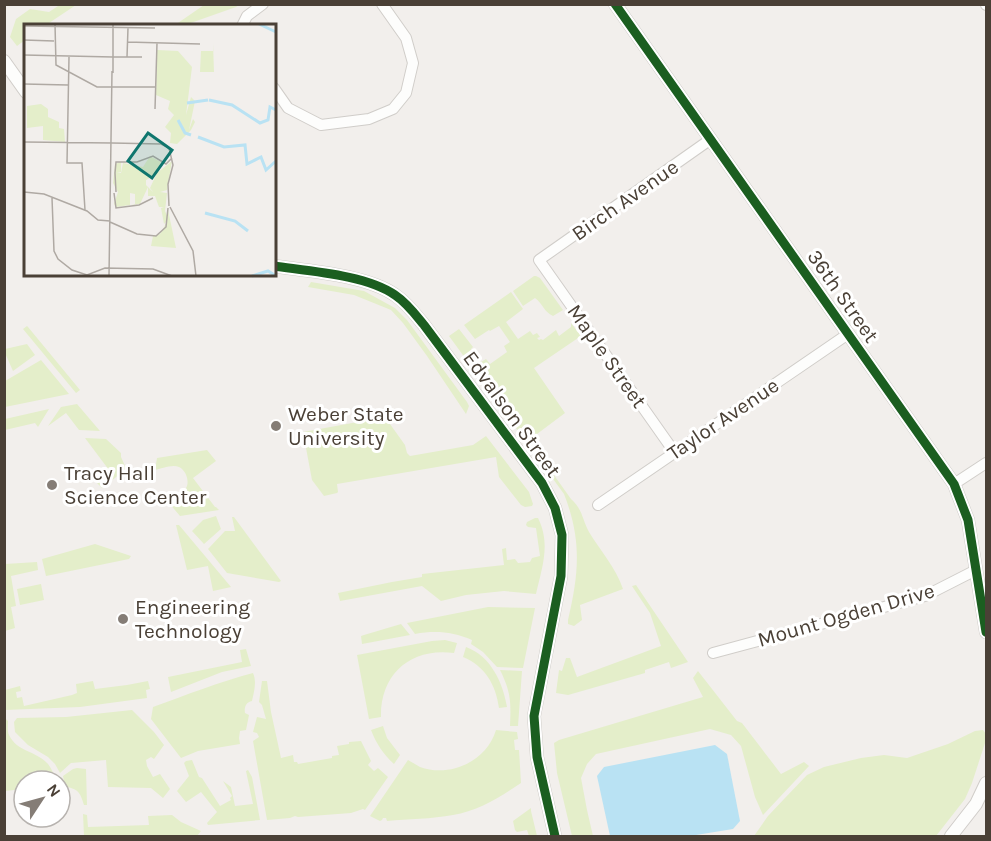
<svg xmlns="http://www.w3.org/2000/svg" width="991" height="841" viewBox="0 0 991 841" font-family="Karla,sans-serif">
  <rect width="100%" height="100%" fill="#f2efec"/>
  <path fill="#e4eeca" d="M61,4L76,5L46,25L26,26L25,40L17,46L10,37L16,19L30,9L49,12Z
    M204,5H239L236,7L185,25H175Z
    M534,276H536L540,278L563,310L553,316C544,312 543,304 535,298L523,306L513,291Z
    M311,282L364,291L395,308L407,320L467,402L469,406L466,414L427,356L403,323L391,310L354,295L308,287Z
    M511,292L523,309L506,322L518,339L530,331L533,335L537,333L540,337L537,338L539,340L541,339L543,340L556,330L559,336L571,327V323L581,336L534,368L565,413L529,440L571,499C583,510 582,519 589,532C601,552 615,566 623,589L580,605L582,620L574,626L568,624V620C579,573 582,540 564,494L449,336L459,329L473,347L471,349L481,362L486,359L490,364L507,352L504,346L510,342L499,326L490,331L489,330L475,339L464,325Z
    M27,326L28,327L80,390L76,393L23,329Z
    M27,344L35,355L13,371L5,353V349Z
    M41,360L69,394L5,407V381Z
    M77,404L100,431L79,430L66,413L48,426L61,407Z
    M49,409L38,427L35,423L5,430V419Z
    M385,417L405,445L407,453L410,456L473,445L486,436L529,492L533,504L532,506L525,507L521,505L499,477L496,457L337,484L338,492L337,493L324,496L312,480L303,432Z
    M85,438L106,439L121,453V457L126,468L115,478L102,488L95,481L109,470Z
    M207,450L216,461L193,478L215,507H216L219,510L180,516L169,503L175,501L173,494C177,493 183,492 186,488C190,482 186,470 179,467C172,464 161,469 155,470L157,458Z
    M216,516L221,529L204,544L192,531L203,520Z
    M232,517H234L281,581L279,582L227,573L208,549L225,531H235Z
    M535,518H538C551,544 542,567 536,594L504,591L466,595L441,601L422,586L340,601L338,593L392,582L422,577V574L504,565L502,549L506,548L507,560L515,559L518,563L530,562L532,558L540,556L536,528L528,527L526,525L527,522Z
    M176,525H179L231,587L213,591L208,566L187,570Z
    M95,544L131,556L129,559L46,576L42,559Z
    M37,562L38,570L11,576L16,606L11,607L15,628L5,631V564Z
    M41,584L44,600L20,605L17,589Z
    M636,585L688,662L671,668L669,662L645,670V673L568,695L556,693L559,670L562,671L566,658H570L577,677L661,646L650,613L632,586Z
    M488,607L535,608L523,668L497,667L483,652L471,644L472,640C453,632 436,630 415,634L407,623Z
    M401,624L410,635L362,644L361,636L364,635Z
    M445,640L457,643L454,653C411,647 380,674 381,717L369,719L357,655L432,641Z
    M466,647C491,656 503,683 507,707L499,708C496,685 485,666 463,657Z
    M246,649L251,666L222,672L171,692L168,677L242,662L240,650Z
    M500,670L522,671L518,726H510C511,702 511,692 500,670Z
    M698,671L737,721L742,723L781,774L804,762L809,766L763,815L755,797L741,746L731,735L710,729L596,754L587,764L581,778L587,810L593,836H572L557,773L554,743L559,740L703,697L693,678Z
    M253,673C257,682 254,692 252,701C246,702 244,707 245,713L249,715L246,730L240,731L239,738L240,744L198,751L181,758L151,719L153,707C186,695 219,682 253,673Z
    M93,681L95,689L127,685L148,681L150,689L146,690L147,698L80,707L5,710V690L20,686L21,691L16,692L17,698L22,697L24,706L72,695L77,693L76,684Z
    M262,681H267L271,712L281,758L293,755L294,762H297L298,764L332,758V756L339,755L337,746L349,744V742L361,741L371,761L368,765L374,771L378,768L388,777L365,810L363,809L351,813L298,817L295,816L290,818L267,820L253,741L259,737L257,733L253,732L257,717L266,719L262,705L259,702Z
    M132,710L154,732L164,745L154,759L151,757L146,760L147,766L153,777L160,774L170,789L163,798L151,788L108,787L106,760L71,763L60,773L55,764L48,757L28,745L15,732L14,722L17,718L66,717Z
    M5,718L8,721C8,725 7,731 9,735C17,752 37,751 48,764C52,769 54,776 58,781H24V789L5,791Z
    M383,726L387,738L400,755L394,764C383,754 376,743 371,730Z
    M496,730L517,732L518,739L514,740L515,750H519L521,783C500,797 478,811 453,815C432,819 408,819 387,821L386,818H383L382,820L380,821L370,816L408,760C412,762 416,765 420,767C450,778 487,761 496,730Z
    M983,730L986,734V740L972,783L965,799L936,836H754L768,816L785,798L807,775L824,767L861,758L884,755L907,758L948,744L975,731Z
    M192,760L199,777L202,778L220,806L231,800L230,798L232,796L223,781L231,787L235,806L253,804L246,771L248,770L252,777L260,820L208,825L207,823L217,812L201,792L186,802L177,791L189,776L184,763L186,761Z
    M77,768L86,769L87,805H84C80,791 78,790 65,786L63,776L73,769Z
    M531,808V811L537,836H529L527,830L517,832L515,830L513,821Z
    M83,814L87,815L88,827L149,825L148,816L172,815L181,822L201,831L197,836H84Z"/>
  <path fill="#b9e2f3" d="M715,745L727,754L740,821L733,829L690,836H610L597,776L604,767Z"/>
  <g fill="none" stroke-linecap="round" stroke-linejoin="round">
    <defs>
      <path id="minor" d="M986,4V5
        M242,26L247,16L263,4
        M274,88L288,108L321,125L369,119L393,109L406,93L413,63L406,38L382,4
        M675,453L539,260L711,139
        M954,484L986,463
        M598,505L848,334
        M713,653L925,596L976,570"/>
      <path id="tertiary" d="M615,4L954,484L968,520L986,632
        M4,61L26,92
        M274,266C309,271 367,275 395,295C407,303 415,314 424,325L542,483L555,508L562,535L561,576L534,716L537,757L555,836
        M951,836L976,804L986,783"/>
    </defs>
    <use href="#minor" stroke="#d0cdc9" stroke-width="12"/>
    <use href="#tertiary" stroke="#d0cdc9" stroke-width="14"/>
    <use href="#minor" stroke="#fdfdfc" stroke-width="10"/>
    <use href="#tertiary" stroke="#fdfdfc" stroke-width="12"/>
    <defs>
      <path id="cycleway" d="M615,4L954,484L968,520L986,632
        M274,266C309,271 367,275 395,295C407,303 415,314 424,325L542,483L555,508L562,535L561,576L534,716L537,757L555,836"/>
    </defs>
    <use href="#cycleway" stroke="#fff" stroke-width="13"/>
    <use href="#cycleway" stroke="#1b5e20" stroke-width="9"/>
  </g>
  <g fill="#857d76" stroke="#fff" stroke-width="2">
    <circle cx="276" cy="426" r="6"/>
    <circle cx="52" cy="485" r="6"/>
    <circle cx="123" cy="619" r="6"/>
  </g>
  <g text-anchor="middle" stroke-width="6" stroke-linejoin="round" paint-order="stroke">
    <g font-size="21" fill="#4a4036" stroke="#fff">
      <text transform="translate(625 200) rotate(-35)" y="7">Birch Avenue</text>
      <text transform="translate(843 296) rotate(55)" y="7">36th Street</text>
      <text transform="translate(607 356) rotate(55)" y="7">Maple Street</text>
      <text transform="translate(512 414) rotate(54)" y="7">Edvalson Street</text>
      <text transform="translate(723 419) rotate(-34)" y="7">Taylor Avenue</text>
      <text transform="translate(846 615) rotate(-16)" y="7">Mount Ogden Drive</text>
    </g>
    <g font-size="21" fill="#4a4036" stroke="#fff" text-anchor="start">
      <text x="288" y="421">Weber State<tspan x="288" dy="24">University</tspan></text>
      <text x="64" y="480">Tracy Hall<tspan x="64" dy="24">Science Center</tspan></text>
      <text x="135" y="614">Engineering<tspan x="135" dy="24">Technology</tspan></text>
    </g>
  </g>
  <g transform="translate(24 24)">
    <rect width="252" height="252" fill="#f2efec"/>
    <path d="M189,19L190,48H176L177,27H189ZM133,26L154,27L168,43L162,91L167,73L171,77L165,106L169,95L171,98L167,106L153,120L146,119L147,109L141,103L150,91L144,85L146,77L132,71ZM17,80L24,85V93L35,98V104L40,105L41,118L19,116V102L3,104V82ZM126,132L137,138L131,151L122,156V161L129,168L126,164L133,149L148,137L143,166L136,168L143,169L141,187L144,194V186L152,224L127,222L129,212L136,210L144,196L140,200L137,184L140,183H135L131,172H124V163L116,180L107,181L111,180V170L106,169V181L92,183L90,180L94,168L89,159L91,140L97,138V148L93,149H97L99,139L119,143Z" fill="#e4eeca"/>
    <path fill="none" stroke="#b9e2f3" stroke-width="3" d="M235,0L252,8M185,76L208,81L236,99L244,96L246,83L252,86M163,79L184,76M154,96L161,109L167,111M174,113L200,123L221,121L223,140L237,133L242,146L252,137M181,189L211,197L224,207M228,252L244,247L252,252"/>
    <path fill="none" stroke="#afa9a3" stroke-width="1.5" d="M31,0L32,41L73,63H132M0,2L131,4M0,16L30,17M103,18L176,20M0,31L89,33M45,33L43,139H58L61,186M89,33H118M103,33L104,4M89,49V0M0,60L44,61M131,85L133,19M0,118L88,119M88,119L137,120L145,124L149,141L144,160L145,182M91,149L92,138H113L129,132L142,140L148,134M91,149L92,168M0,168L20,170L63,187L74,196L86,197M90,169L92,184L115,181L129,174M28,174L30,227L34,235L48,246L63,251L81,244L129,245L148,252M146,183L169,227L172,252M86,198L113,210L132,212L142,203L144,184M85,252L88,47"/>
    <path fill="#0f766e" fill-opacity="0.15" stroke="#0f766e" stroke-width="3" d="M124,109L148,126L128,154L104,137Z"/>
    <rect width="252" height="252" fill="none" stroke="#4a4036" stroke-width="3"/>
  </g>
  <rect width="991" height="841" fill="none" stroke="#4a4036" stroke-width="12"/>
  <g transform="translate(42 799) rotate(54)"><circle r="28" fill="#ffffff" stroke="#b7b3af" stroke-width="1.5"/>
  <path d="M0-4.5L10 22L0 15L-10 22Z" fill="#857d76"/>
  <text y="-9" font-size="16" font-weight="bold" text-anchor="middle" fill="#4a4036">N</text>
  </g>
</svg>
